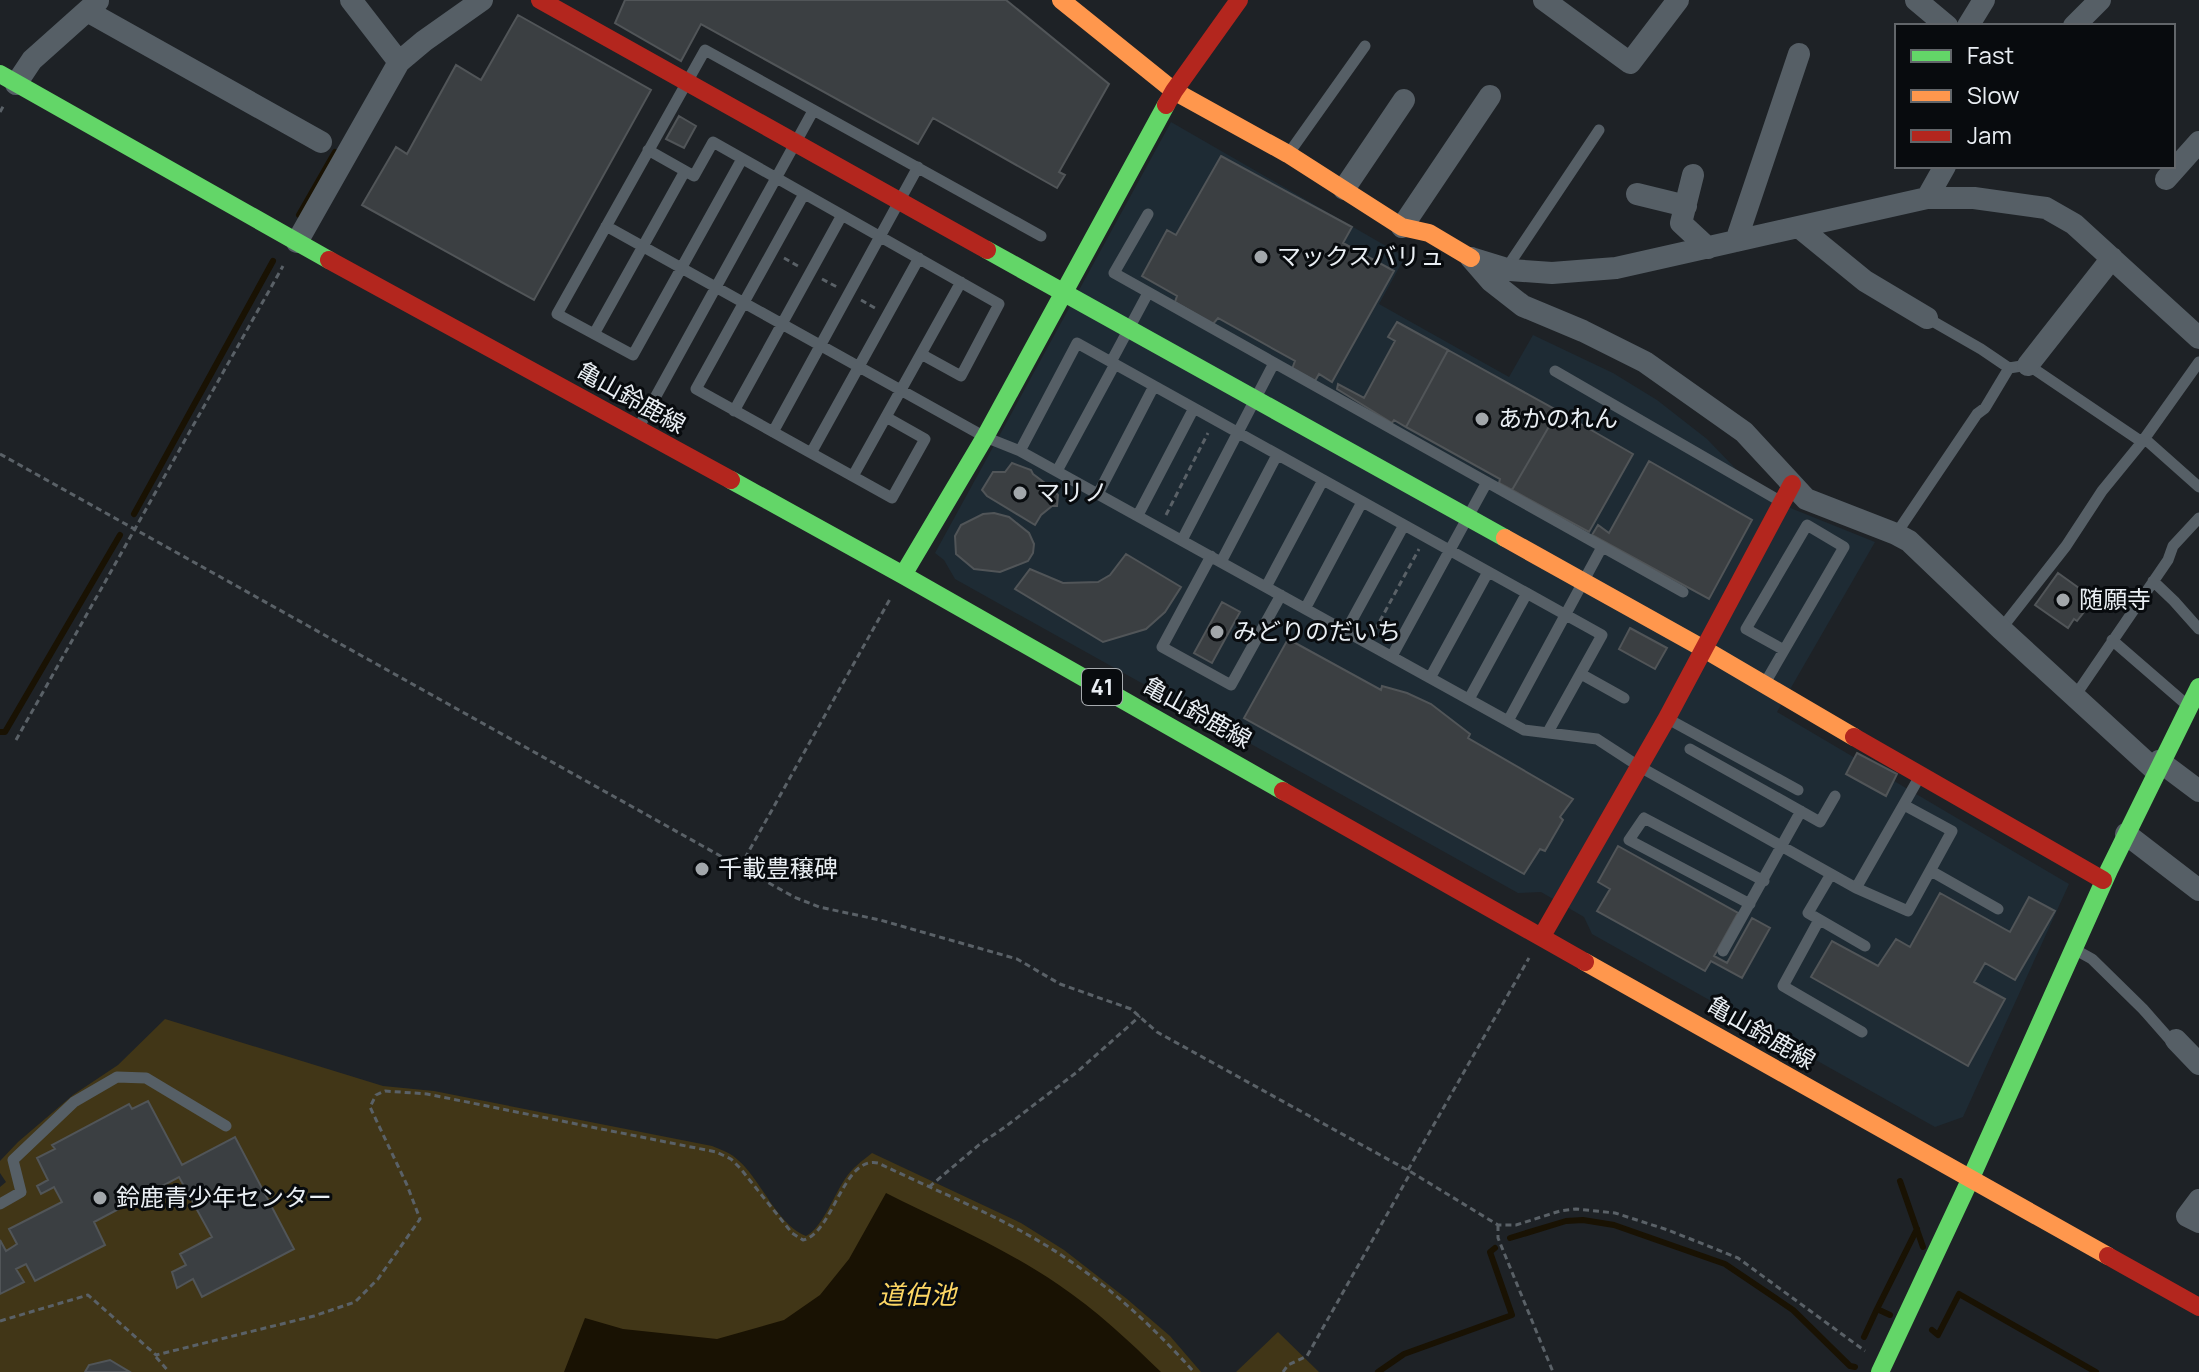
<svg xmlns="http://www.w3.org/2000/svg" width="2199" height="1372" viewBox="0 0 2199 1372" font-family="Manrope,'Noto Sans JP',sans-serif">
  <rect width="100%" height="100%" fill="#1e2226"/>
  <path fill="#1e2b34" d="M1171,122L1405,257L1379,304L1509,377L1533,335L1613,373L1657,400L1707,439L1759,493L1783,505L1875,542L1777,712L2069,884L1963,1117L1935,1127L1592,934L1584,917L1541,892L1518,893L955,579L944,560L935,553Z"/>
  <path fill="#413617" d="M165,1019L383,1086L434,1091L712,1146C722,1150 731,1153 739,1161C761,1180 777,1225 806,1236C822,1228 834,1195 845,1179C852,1168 862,1161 872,1153L1021,1223L1064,1250L1127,1299L1170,1336L1201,1372H0V1187L6,1182L0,1173V1161L18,1142L73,1095L118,1065Z
    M1278,1332L1319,1372H1236Z"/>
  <path fill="#191203" d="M886,1193C944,1222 1005,1248 1059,1285C1096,1310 1129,1341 1161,1372H564L585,1318L623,1329L717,1339L784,1320L820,1295L849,1259Z"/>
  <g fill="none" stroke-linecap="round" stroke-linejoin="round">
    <path stroke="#191203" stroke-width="6" d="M299,215L335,152
      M134,514L273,261
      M0,732H5L120,535
      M1900,1181L1923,1247
      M1510,1238L1566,1221L1583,1220L1614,1225L1725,1264L1793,1310L1850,1366L1855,1367
      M1877,1309L1917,1229
      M1932,1330L1938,1335L1959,1294L2096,1372
      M1864,1337L1877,1309L1890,1315
      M1378,1372L1404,1354L1512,1315L1490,1252L1495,1248"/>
  </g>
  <path fill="#3b3f42" stroke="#515558" stroke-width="2" d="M625,0H1006L1109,84L1059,172L1065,175L1057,188L933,118L918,144L701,24L681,61L615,23Z
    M518,15L651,90L534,300L362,205L396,147L407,154L456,65L481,80Z
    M679,116L696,126L684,148L666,139Z
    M1221,156L1352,227L1343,243L1394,271L1332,382L1319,374L1315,381L1292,369L1295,361L1218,318L1213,324L1175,302L1177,296L1142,276L1167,230L1176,235Z
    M1397,322L1448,350L1406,427L1394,420L1392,423L1337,389L1338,384L1364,398L1395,341L1388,337Z
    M1448,350L1558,411L1512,490L1499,483L1500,479L1406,427Z
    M1558,411L1633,454L1589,532L1512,490Z
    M1649,461L1752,520L1709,599L1592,535L1598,525L1609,533Z
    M1012,463L1031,470L1033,474L1053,489L1058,495L1057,506H1052L1041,515L1035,525L987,496L982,490L993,472H1005Z
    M994,513L1009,517L1029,533L1034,544L1033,553L1028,561L1000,572L974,569L956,554L955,536L961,525L983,514Z
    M1126,554L1181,587L1165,612L1146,629L1103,642L1015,589L1030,569L1063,583L1098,582L1110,575Z
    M2058,573L2090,596L2084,604L2088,607L2077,621L2074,619L2068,628L2035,605Z
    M1222,602L1240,612L1212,663L1194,653Z
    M1630,628L1667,648L1655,669L1619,649Z
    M1288,639L1381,690L1382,686L1407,693L1431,704L1470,734L1468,738L1573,799L1560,817L1563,820L1545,851L1540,849L1524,874L1244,718Z
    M1857,753L1897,774L1886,796L1846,774Z
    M1618,846L1738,913L1714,956L1727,963L1752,918L1770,928L1742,978L1711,961L1705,971L1597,911L1610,889L1598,882Z
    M1940,893L2010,932L2029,897L2055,911L2015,980L1985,963L1974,982L2005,999L1968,1066L1811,977L1832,941L1878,966L1896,939L1910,947Z
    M148,1101L182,1165L235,1137L294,1249L202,1297L193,1279L177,1288L172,1272L186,1265L180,1254L212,1237L179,1177L94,1222L105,1245L35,1281L26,1264L16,1269L24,1282L0,1294V1240L6,1251L17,1244L9,1229L62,1202L54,1187L41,1194L37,1186L48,1180L37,1158L55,1149L52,1145L129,1104L132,1109Z
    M110,1360L130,1372H85L89,1365Z"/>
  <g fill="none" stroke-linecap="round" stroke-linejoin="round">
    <path stroke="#5a6167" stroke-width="3" stroke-dasharray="6 4" stroke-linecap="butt" d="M0,112L4,105
      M784,258L798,266
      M822,279L837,287
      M861,300L875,308
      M0,454L794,897L819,907L880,920L1017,959L1060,984L1131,1009L1157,1032L1411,1172L1498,1225H1516L1560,1211L1576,1209L1615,1213L1668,1230L1738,1258L1865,1351
      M1166,515L1208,433
      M1375,630L1419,549
      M16,740L283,266
      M740,867L890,599
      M1408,1170L1529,958
      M929,1187L980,1144L1005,1127L1077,1072L1140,1016
      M1498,1225V1238L1553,1372
      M0,1321L88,1295L156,1355L314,1316L355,1302L378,1279L420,1219L407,1185L370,1107L376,1095L385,1091L427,1094L716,1152L731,1159L740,1168L792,1233L803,1240C833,1234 843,1155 878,1163C942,1194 1011,1220 1070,1261C1117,1293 1156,1330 1194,1372
      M156,1357L169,1372
      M1283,1372L1288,1365L1307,1356L1411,1172"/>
    <path stroke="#565f66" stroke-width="11" d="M648,150L694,176L713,142L999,304L961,376L921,354
      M1289,153L1365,46
      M742,159L633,355L557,314L705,50L1041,236
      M804,194L696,389L892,498L925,439L886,417
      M1148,214L1114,273L1683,592
      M606,226L985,437L1020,451L1524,730L1597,739L1640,767L1856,888L1908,911L1952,831L1904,805
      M1506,269L1599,130
      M1927,318L1981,349L2009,368L2028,365L2142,442
      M594,334L685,171
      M1111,362L1148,293
      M1555,371L1780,501
      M734,411L842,215
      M640,425L813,111
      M773,432L918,167
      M2145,439L2199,487
      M1020,451L1077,343L1602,635L1548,732
      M811,453L919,258
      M1057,471L1115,364
      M853,476L961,282
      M1098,494L1154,386
      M1138,515L1194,408
      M1896,534L1977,414L1985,408L2009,368
      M1182,540L1274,363
      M1211,556L1162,647L1231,685L1281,595
      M1221,562L1277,455
      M2153,581L2174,601L2199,629
      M1266,587L1323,480
      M1305,609L1362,502
      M2001,629L2066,546L2102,491L2142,442L2199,362
      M1346,631L1404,525
      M2112,640L2187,705
      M1392,656L1487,482
      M1581,674L1624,698
      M1430,678L1488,572
      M1765,683L1844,547L1807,525L1746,629L1784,650
      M2075,696L2168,560L2173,546L2199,518
      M1469,699L1527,593
      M1668,719L1798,790
      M1508,721L1602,547
      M1690,749L1820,822L1835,796
      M1931,871L1998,909
      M1831,874L1808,913L1865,946
      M1856,888L1920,776
      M1750,904L1629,840L1644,818L1764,881
      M1819,920L1783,986L1862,1032
      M2074,949L2092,959L2143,1009L2173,1043
      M1723,951L1801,811
      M0,1204L21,1192L13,1160L74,1102L117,1077L146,1078L226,1126"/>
    <path stroke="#565f66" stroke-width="22" d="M351,0L399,62
      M1544,0L1630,63L1678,0
      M1916,0L1947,26
      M87,11L321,142
      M1968,26L1984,0
      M2074,26L2100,0
      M16,84L32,60L98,1
      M1693,175L1681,223L1708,248
      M2166,179L2199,142
      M1344,189L1404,100
      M1637,194L1686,206
      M1927,198L1945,166
      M1402,227L1490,96
      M1800,228L1865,281L1927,318
      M1736,241L1799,54
      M297,242L399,62L424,41L482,0
      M1471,258L1491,281L1523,306L1583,331L1645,362L1744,432L1806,499L1896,534L1909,541L2001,629L2155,770
      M1471,258L1510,270L1552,273L1616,268L1927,198H1974L2046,208L2074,224L2199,338
      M2028,365L2112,258
      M2159,761L2199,791
      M2126,834L2199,890
      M2176,1040L2199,1064
      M2199,1200L2187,1216L2199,1222"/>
    <path stroke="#63d668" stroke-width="18" d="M0,74L329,260
      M987,250L1505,538
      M731,480L903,575L1283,791
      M903,575L985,437L1166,105
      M1880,1372L1970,1180L2109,870L2199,687"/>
    <path stroke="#ff974d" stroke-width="18" d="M1061,0L1174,91L1288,154L1402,227L1429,233L1471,258
      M1505,538L1704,649L1854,737
      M1585,962L2108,1256"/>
    <path stroke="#b3261e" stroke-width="18" d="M540,0L987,250
      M1166,105L1174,91L1239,0
      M329,260L731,480
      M1854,737L2103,880
      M1283,791L1585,962
      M1542,936L1667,718L1792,484
      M2108,1256L2199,1307"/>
  </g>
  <g fill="#a2a7ab" stroke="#080b0e" stroke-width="3">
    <circle cx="1261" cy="257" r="8"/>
    <circle cx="1482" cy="419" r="8"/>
    <circle cx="1020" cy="493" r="8"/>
    <circle cx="2063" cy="600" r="8"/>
    <circle cx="1217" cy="632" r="8"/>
    <circle cx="702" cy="869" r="8"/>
    <circle cx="100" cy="1198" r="8"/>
  </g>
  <g text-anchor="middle" stroke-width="6" stroke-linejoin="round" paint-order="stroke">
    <rect fill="#080b0e" stroke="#a6aaae" stroke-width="2" x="1082" y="669" width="40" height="36" rx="6"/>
    <g font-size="22" font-weight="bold" fill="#e9eef3">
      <text x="1102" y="695">41</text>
    </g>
    <g font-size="24" fill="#e9eef3" stroke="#080b0e" text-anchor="start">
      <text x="1277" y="265">マックスバリュ</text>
      <text x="1498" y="427">あかのれん</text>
      <text x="1036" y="501">マリノ</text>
      <text x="2079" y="608">随願寺</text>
      <text x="1233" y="640">みどりのだいち</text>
      <text x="718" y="877">千載豊穣碑</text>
      <text x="116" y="1206">鈴鹿青少年センター</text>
    </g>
    <g font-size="24" fill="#e9eef3" stroke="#080b0e">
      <text transform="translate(631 398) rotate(29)" y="8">亀山鈴鹿線</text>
      <text transform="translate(1197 713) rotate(29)" y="8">亀山鈴鹿線</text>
      <text transform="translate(1761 1033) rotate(30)" y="8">亀山鈴鹿線</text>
    </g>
    <g font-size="26" font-style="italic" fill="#fcd664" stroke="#080b0e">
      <text x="917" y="1304">道伯池</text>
    </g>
  </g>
  <rect x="1895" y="24" width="280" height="144" fill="#080b0e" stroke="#62666a" stroke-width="2"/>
  <rect x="1911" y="50" width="40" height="12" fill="#63d668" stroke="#62666a" stroke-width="2"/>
  <text x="1967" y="64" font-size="24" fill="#e9eef3">Fast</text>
  <rect x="1911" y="90" width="40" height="12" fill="#ff974d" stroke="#62666a" stroke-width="2"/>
  <text x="1967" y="104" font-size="24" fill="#e9eef3">Slow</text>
  <rect x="1911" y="130" width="40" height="12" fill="#b3261e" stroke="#62666a" stroke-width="2"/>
  <text x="1967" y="144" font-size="24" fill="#e9eef3">Jam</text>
</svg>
